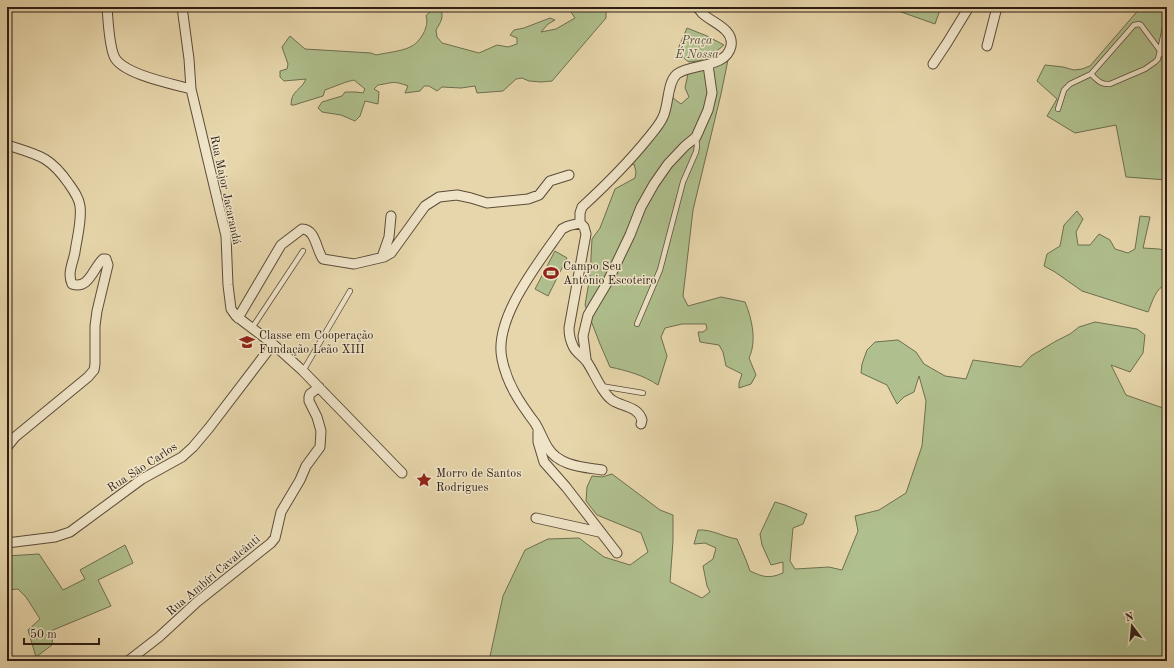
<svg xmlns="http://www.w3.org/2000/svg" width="1174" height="668" viewBox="0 0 1174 668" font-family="'Old Standard TT',serif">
  <rect width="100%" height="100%" fill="#e7d6ab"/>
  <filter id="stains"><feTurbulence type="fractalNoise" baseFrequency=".005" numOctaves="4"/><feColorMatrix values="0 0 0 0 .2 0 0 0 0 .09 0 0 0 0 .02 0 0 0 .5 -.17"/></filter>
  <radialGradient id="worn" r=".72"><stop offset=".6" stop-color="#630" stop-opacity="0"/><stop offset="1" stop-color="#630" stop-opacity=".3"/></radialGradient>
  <path fill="#afbf8d" stroke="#6e6e50" d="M576,7H613L606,12V18L552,81L541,82L529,81L522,78L516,79L503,91L477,93L475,86L461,88L442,87L437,91L429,86H424L420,91L405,93L408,86C392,80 393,83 378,85L374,89L379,92L378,104L365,101L360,116L355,121L341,115L322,112L318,108L322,102L342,96L345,92H356L363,93L365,89L354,80L346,82L325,90L323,96L294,105H291C291,90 301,91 306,79L284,81L280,77V71L287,69L288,64L282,47L290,36L305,49L371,53L376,55C385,53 403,51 410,47C420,43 430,26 426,16C430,10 434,10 441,10C444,18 440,23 436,30L437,37L442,43L479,53L497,45L508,47L517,44V38L510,35L514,30L524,28L550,18L555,20L548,24L541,32L556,29L575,18L571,12Z
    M891,7H941L935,24L890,8Z
    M1141,7H1167V180L1126,177L1116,125L1075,133L1047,116L1057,99L1037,81L1045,65L1063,67L1074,70L1082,69L1090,66Z
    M687,28L707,36L724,45L706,60L689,62L681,56L678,49Z
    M729,55L721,94L693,210L683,296L688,306L721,297L745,302C752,319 757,341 749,358L756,375L751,384L739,388V383L742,374L726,366L723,352L719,345L700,342L698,332H703L707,329L706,324H682L665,328L661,337L667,356L658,385C643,375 628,371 610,367L600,344L585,305L590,276L592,239L600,228L615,189L635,178L636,172L634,164L623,168L655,126L672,90L673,98L681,104L689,97L685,88L689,69L701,64L705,71Z
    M1077,211L1083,219L1076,232L1078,245H1090L1099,234L1110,240L1115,249L1128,253L1135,249L1140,216L1150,217L1143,248L1159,249L1167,251V285C1156,286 1152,303 1148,312L1082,291L1055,272L1044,266L1047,254L1060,246L1064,225Z
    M555,251L567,258L548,296L535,289Z
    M1095,322L1137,329L1145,335L1143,353L1130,372L1111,365L1126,395L1163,408L1164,406L1167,408V661H489L503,596L525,550L548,539L579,538L604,557L630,565L648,552L641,533L597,515L586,501L587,487L592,476L602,477L612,474L660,510L673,515V541L670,582L702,598L710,592L707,586L703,566L713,559L716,548L705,543L694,544L698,530C712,529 723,537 737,539L746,560L750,571C763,577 769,579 783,573V562L771,565L762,545L760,534L775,502L785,505L807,514L803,524L793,528L790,561L795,569L829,567L842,570L858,531L855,516L879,510L906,493L922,446L926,401L919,376L914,392L904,397L897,404L887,385L861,373L862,364L867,350L875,342L898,340L916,352L924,364L945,376L966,379L973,360L1021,367L1031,356L1056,341L1070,334L1079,327Z
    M125,545L133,563L98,580L111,606L53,630L52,645L36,657L28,630L40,619L26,597L18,589L7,590V556L39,554L63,590L85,579L80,570Z"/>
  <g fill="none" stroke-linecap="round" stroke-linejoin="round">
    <defs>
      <path id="lane" d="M1091,74C1097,80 1101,85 1110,84L1145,69L1155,62L1158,59L1167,19
        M1058,109L1064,90L1070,84L1091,74L1134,25L1139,24L1141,25L1167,60
        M637,324L660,270L683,182L696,152L697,146L696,137
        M252,328L303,251
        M303,371L350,291
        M601,386L643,393"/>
      <path id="street" d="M107,7C108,20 109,44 114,56C121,74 173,84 191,89
        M182,7L189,59L191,89L226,236L228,285L231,309L236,316L273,344L303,371L402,473
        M987,46L997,7
        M933,64L947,43L969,7
        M7,145C38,155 50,156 69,184C74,191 79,198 80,206C82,221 77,237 75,252C73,263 67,273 72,284C89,290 93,268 103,259H106L108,265L97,311L95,326V364L94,370L88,377L15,437L7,447
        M580,223L568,226L562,229C540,261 493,318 502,359C507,384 520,403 535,423C540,431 543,440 548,448C559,466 583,467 602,470
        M382,257L389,237L391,216
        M238,318L281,245L302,229C316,229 316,250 323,259L354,264L384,257L391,253L425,206L439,197L457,195L471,198L487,203L528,199L539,195L550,181L569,175
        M586,359L583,336L588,315L607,283L630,235L641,207L654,184L668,164L685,146L696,137L708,110L712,93L708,65
        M641,424L642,420C638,406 622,407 612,400C602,393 594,372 587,362C583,356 576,353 573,346C570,340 569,334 569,328L586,234L584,227L580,223V213L582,207C606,185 629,162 649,137C654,131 660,124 663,117C669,105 667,82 677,74C691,63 726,69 731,46C734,29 713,23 703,14C701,12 699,9 697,7
        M538,431V442L544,462L566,487L617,553
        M536,518L599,532
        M7,543L55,537L70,532L142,479L182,457L193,447L209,428L273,344
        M128,661L159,637L197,602L271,543L275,538L281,512L300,480L306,466L320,447L321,431L317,417L309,401V397L310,394L319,387"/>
    </defs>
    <use href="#lane" stroke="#5c4c39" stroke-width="6"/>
    <use href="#street" stroke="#5c4c39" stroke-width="11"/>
    <use href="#lane" stroke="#efe4c8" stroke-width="4.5"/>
    <use href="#street" stroke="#efe4c8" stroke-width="9"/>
  </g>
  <defs>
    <symbol id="stadium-bare" viewBox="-9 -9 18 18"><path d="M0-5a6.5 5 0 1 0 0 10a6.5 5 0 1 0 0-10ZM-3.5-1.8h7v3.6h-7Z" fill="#8f2418" stroke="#efe4c8" stroke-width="2.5" paint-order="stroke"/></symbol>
    <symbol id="school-bare" viewBox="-9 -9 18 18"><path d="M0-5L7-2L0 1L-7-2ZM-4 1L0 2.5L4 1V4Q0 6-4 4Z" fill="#8f2418" stroke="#efe4c8" stroke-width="2.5" paint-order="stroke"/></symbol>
    <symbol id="sight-bare" viewBox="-9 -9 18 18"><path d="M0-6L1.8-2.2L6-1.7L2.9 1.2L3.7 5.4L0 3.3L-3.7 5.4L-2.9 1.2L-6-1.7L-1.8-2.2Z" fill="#8f2418" stroke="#efe4c8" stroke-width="2.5" paint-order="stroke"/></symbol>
  </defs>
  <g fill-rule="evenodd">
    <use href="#stadium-bare" x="540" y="262" width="22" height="22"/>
    <use href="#school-bare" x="236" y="331" width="22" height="22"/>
    <use href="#sight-bare" x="413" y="469" width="22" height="22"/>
  </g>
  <g text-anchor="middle" stroke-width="3" stroke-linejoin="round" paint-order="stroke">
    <g font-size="12" font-style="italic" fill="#554e38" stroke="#efe4c8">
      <text x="697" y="44">Praça<tspan x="697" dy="14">É Nossa</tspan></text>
    </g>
    <g font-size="12" fill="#2e1e13" stroke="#efe4c8">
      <text transform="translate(226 190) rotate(78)" y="4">Rua Major Jacarandá</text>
      <text transform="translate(142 467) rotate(-33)" y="4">Rua São Carlos</text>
      <text transform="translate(213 575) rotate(-40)" y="4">Rua Ambíri Cavalcânti</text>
    </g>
    <g font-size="12" fill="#2e1e13" stroke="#efe4c8" text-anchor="start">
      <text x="563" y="270">Campo Seu<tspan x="563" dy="14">Antônio Escoteiro</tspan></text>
      <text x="259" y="339">Classe em Cooperação<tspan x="259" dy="14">Fundação Leão XIII</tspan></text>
      <text x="436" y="477">Morro de Santos<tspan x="436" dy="14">Rodrigues</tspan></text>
    </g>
  </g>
  <rect width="1174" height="668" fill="none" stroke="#e7d6ab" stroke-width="24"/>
  <rect x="8" y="8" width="1158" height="652" fill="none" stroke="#2e1e13" stroke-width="2"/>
  <rect x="12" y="12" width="1150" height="644" fill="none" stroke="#2e1e13"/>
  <g transform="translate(1132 626) rotate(344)" stroke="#efe4c8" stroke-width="3" paint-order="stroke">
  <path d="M0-3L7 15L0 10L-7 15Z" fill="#2e1e13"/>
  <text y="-6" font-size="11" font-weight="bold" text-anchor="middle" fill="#2e1e13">N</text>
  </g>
  <path d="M24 638v6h75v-6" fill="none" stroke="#2e1e13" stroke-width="2"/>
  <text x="30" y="638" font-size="12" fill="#2e1e13" stroke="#efe4c8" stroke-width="3" paint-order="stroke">50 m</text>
  <rect width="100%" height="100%" filter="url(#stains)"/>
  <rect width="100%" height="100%" fill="url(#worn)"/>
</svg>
